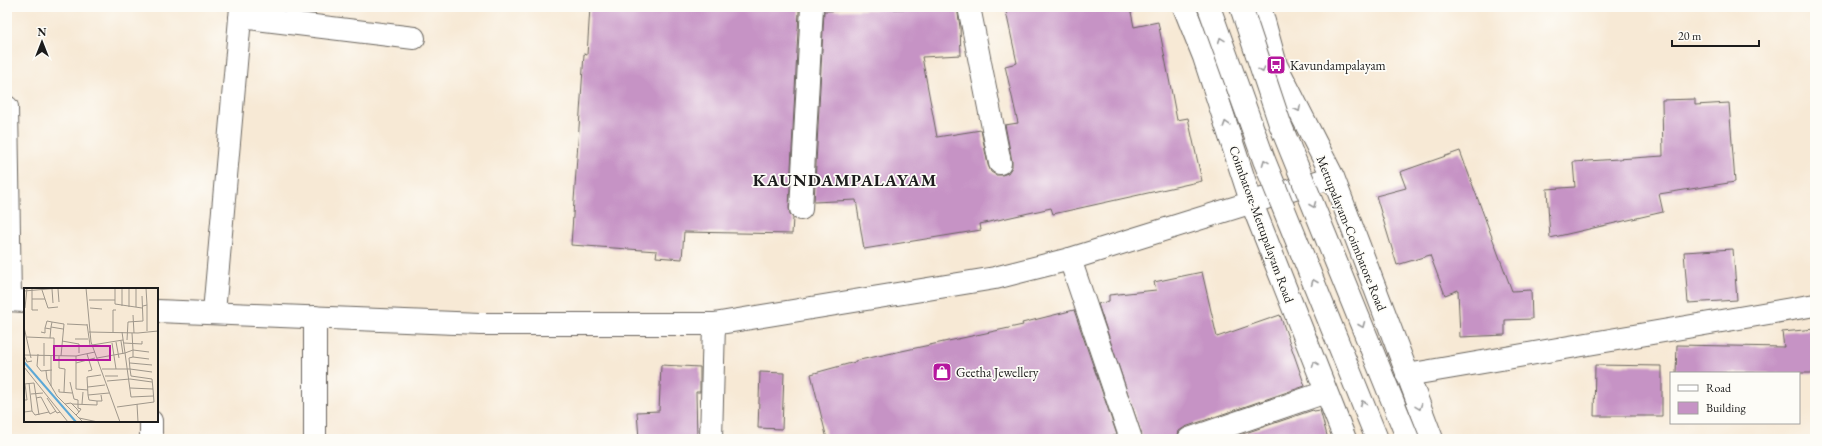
<svg xmlns="http://www.w3.org/2000/svg" width="1822" height="446" viewBox="0 0 1822 446" font-family="'EB Garamond',serif">
  <rect width="100%" height="100%" fill="#fdfcf7"/>
  <filter id="ink" filterUnits="userSpaceOnUse"><feTurbulence type="fractalNoise" baseFrequency=".025" numOctaves="2"/><feDisplacementMap in="SourceGraphic" scale="8" xChannelSelector="R" yChannelSelector="G"/><feConvolveMatrix kernelMatrix="1 2 1 2 8 2 1 2 1" color-interpolation-filters="sRGB"/></filter>
  <filter id="wash" filterUnits="userSpaceOnUse"><feTurbulence type="fractalNoise" baseFrequency=".012" numOctaves="4" result="noise"/><feDisplacementMap in="SourceGraphic" scale="16" xChannelSelector="R" yChannelSelector="G"/><feGaussianBlur stdDeviation="0.9" result="paint"/><feColorMatrix in="noise" values="0 0 0 0 0 0 0 0 0 0 0 0 0 0 0 0 0 1.4 0 .05"/><feComposite in="paint" operator="in"/></filter>
  <g filter="url(#wash)">
    <rect width="100%" height="100%" fill="#f7e9d5"/>
    <g id="blocks">
      <path fill="#c693c5" d="M590,7H798L799,11L789,208L790,214L793,218L792,234L684,232L682,259L656,257L657,251L571,245L584,54L587,55Z
        M933,7H957L960,27L961,55L922,57L937,137L981,130L988,165L991,172L996,175H1002L1008,173L1012,167V161L1005,125L1018,123L1005,66L1017,63L1005,7H1130L1134,27L1158,22L1177,120L1188,118L1202,181L1053,214L1051,208L980,224L981,230L864,249L856,200L814,202L824,11L933,8Z
        M1695,99V105L1729,103L1735,182L1659,194L1663,212L1550,238L1547,189L1575,187L1573,162L1663,156L1662,100Z
        M1460,151L1512,291L1531,290L1532,319L1505,320V335L1460,337L1458,290L1445,295L1430,255L1397,265L1376,196L1406,188L1400,172Z
        M1733,249L1737,300L1688,303L1684,252Z
        M1202,272L1217,337L1280,315L1305,386L1185,427L1179,431L1177,439H1143L1098,304L1109,301V295L1156,290L1154,282Z
        M1074,310L1117,435L1100,439H827L811,374L855,362V361L1023,325L1022,323Z
        M1815,329V373H1676L1677,345L1784,347L1782,332Z
        M661,365L700,367V392H696L697,439H639L637,412L659,411Z
        M1595,365L1662,366V416H1594Z
        M760,372L784,373L782,429L758,428Z
        M1313,410L1314,411L1320,410L1328,439H1228Z"/>
    </g>
  </g>
  <g filter="url(#ink)">
    <use href="#blocks" fill-opacity="0" stroke="#69645d" stroke-width="1"/>
    <g fill="none" stroke-linecap="round" stroke-linejoin="round">
      <defs>
        <path id="minor" d="M969,7L1000,163
          M240,17L414,38
          M7,107L10,300
          M801,209L812,7
          M1070,259L1131,439
          M214,312L241,7
          M315,317V439
          M1407,375L1815,305
          M151,421V439
          M711,439L714,324
          M1189,439L1326,392"/>
        <path id="major" d="M1184,7L1204,57L1251,201L1345,439
          M1260,7L1276,65L1333,177L1432,439
          M7,300L25,301
          M157,311L480,324H714L995,278L1070,259L1333,177"/>
      </defs>
      <use href="#minor" stroke="#69645d" stroke-width="24"/>
      <use href="#major" stroke="#69645d" stroke-width="24"/>
      <use href="#minor" stroke="#fff" stroke-width="22"/>
      <use href="#major" stroke="#fff" stroke-width="22"/>
      <defs>
        <path id="highway-bridge" d="M1209,7L1264,160L1377,439
          M1241,7L1280,124L1408,439"/>
      </defs>
      <use href="#highway-bridge" stroke="#69645d" stroke-width="24" stroke-linecap="butt"/>
      <use href="#highway-bridge" stroke="#fff" stroke-width="22"/>
    </g>
    <defs><path id="oneway-chevron" d="M-2-3.5L2.5 0L-2 3.5" fill="none" stroke-width="1.6" stroke-linecap="round" stroke-linejoin="round"/></defs>
    <g stroke="#999">
      <use href="#oneway-chevron" transform="translate(1221 40) rotate(-110)"/>
      <use href="#oneway-chevron" transform="translate(1262 70) rotate(71)"/>
      <use href="#oneway-chevron" transform="translate(1298 109) rotate(63)"/>
      <use href="#oneway-chevron" transform="translate(1226 124) rotate(-108)"/>
      <use href="#oneway-chevron" transform="translate(1265 162) rotate(-111)"/>
      <use href="#oneway-chevron" transform="translate(1313 205) rotate(68)"/>
      <use href="#oneway-chevron" transform="translate(1314 282) rotate(-112)"/>
      <use href="#oneway-chevron" transform="translate(1362 325) rotate(68)"/>
      <use href="#oneway-chevron" transform="translate(1315 364) rotate(-111)"/>
      <use href="#oneway-chevron" transform="translate(1363 403) rotate(-112)"/>
      <use href="#oneway-chevron" transform="translate(1419 407) rotate(69)"/>
    </g>
  </g>
  <defs>
    <symbol id="bus-square" viewBox="-11 -11 22 22"><rect x="-9" y="-9" width="18" height="18" rx="4" fill="#b5179e" stroke="#fdfcf7"/><path d="M-5-6H5V4H4V6H2V4H-2V6H-4V4H-5ZM-3.5-4V0h7V-4ZM-3.5 1.2v1.5H-2V1.2ZM2 1.2v1.5H3.5V1.2Z" fill="#fff"/></symbol>
    <symbol id="shop-square" viewBox="-11 -11 22 22"><rect x="-9" y="-9" width="18" height="18" rx="4" fill="#b5179e" stroke="#fdfcf7"/><path d="M-5-2.5h2.3a2.7 3.5 0 0 1 5.4 0H5L5.5 6h-11ZM-1.5-2.5h3a1.5 2.3 0 0 0-3 0Z" fill="#fff"/></symbol>
  </defs>
  <g fill-rule="evenodd">
    <use href="#bus-square" x="1265" y="54" width="22" height="22"/>
    <use href="#shop-square" x="931" y="361" width="22" height="22"/>
  </g>
  <g text-anchor="middle" stroke-width="3.5" stroke-linejoin="round" paint-order="stroke">
    <g font-size="13" fill="#1c1c1c" stroke="#fdfcf7" text-anchor="start">
      <text x="1290" y="70">Kavundampalayam</text>
      <text x="956" y="377">Geetha Jewellery</text>
    </g>
    <g font-size="13" fill="#1c1c1c" stroke="#fdfcf7">
      <text transform="translate(1262 224) rotate(70)" y="5">Coimbatore-Mettupalayam Road</text>
      <text transform="translate(1352 233) rotate(68)" y="5">Mettupalayam-Coimbatore Road</text>
    </g>
    <g font-size="17" font-weight="bold" letter-spacing="1" fill="#1c1c1c" stroke="#fdfcf7">
      <text x="845" y="186">KAUNDAMPALAYAM</text>
    </g>
  </g>
  <g transform="translate(24 288)">
    <rect width="134" height="134" fill="#f7e9d5"/>
    <path fill="none" stroke="#5da8d5" stroke-width="2" d="M0,74L52,134"/>
    <path fill="none" stroke="#9f978b" stroke-width="1" d="M62,0L67,54L96,134M91,0V16L118,20M112,0V19M122,0L123,17M8,1V22H14M28,1L29,15M34,1L35,14M0,3L36,0M8,11H21L18,2M21,11L24,20L34,19M65,12H91M98,18V0M119,18L123,17V43M105,19V0M1,20L3,0M66,20L78,21M109,27L110,45M43,36L63,37M63,36L66,57M0,39L7,70M21,40L23,33L28,34M17,44L21,45V40L27,41M65,44L114,45L134,43M89,44V22H92M108,45L109,62L125,64M3,49L26,50L27,39M26,50H30V67M51,51H64M103,52L104,34L119,33L118,8M38,53L55,56V65M97,53L99,66M92,54L95,70M20,55V78M88,55L92,81M100,55L118,56V53M68,57L99,52M109,62L101,65L107,109L129,108M109,62V69L125,71M14,66L13,78L17,83L28,82M63,66L68,82L64,83M0,67L3,74L8,73M0,67L52,68L71,64M35,68V80L41,81L40,104M37,68L40,36L28,34L27,39L39,41M52,68V101L64,102M109,69L105,70L106,81L128,84M73,70L101,65L98,44M52,75L71,70M106,75L128,77M0,79L44,134M78,81H106L107,88L128,91L129,101L106,100M22,83L23,91L33,108L41,116L47,115L53,121L55,124L52,127L59,134M81,88H94M83,93L106,91L128,94M46,94L50,111L54,112V120L57,121L55,124M0,96L10,95L15,127M27,98V68M64,99L81,97M35,101V104L48,105M7,106L19,105M64,107L63,89L77,87M12,110L17,109L26,126L32,123M23,110L33,125L36,124M0,112H3L1,96M73,113L65,112L64,107L85,105M41,116L52,127M48,116L73,117V113H78L77,107M58,116L59,104M113,116L114,134M93,119L130,114L129,101M8,123L11,127L25,124M0,124L8,123L5,95M55,130L74,134"/>
    <path fill="#b5179e" fill-opacity="0.15" stroke="#b5179e" stroke-width="2" d="M30,58H86V72H30Z"/>
    <rect width="134" height="134" fill="none" stroke="#1c1c1c" stroke-width="2"/>
  </g>
  <rect width="1822" height="446" fill="none" stroke="#fdfcf7" stroke-width="24"/>
  <rect x="1670" y="372" width="130" height="52" fill="#fdfcf7" stroke="#a3a29f"/>
  <rect x="1678" y="385" width="20" height="6" fill="#ffffff" stroke="#a3a29f"/>
  <text x="1706" y="392" font-size="12" fill="#1c1c1c">Road</text>
  <rect x="1678" y="402" width="20" height="12" fill="#c693c5" stroke="#a3a29f"/>
  <text x="1706" y="412" font-size="12" fill="#1c1c1c">Building</text>
  <g transform="translate(42 42)" stroke="#fdfcf7" stroke-width="3" paint-order="stroke">
  <path d="M0-3L7 15L0 10L-7 15Z" fill="#1c1c1c"/>
  <text y="-6" font-size="11" font-weight="bold" text-anchor="middle" fill="#1c1c1c">N</text>
  </g>
  <path d="M1672 40v6h87v-6" fill="none" stroke="#1c1c1c" stroke-width="2"/>
  <text x="1678" y="40" font-size="12" fill="#1c1c1c" stroke="#fdfcf7" stroke-width="3" paint-order="stroke">20 m</text>
</svg>
